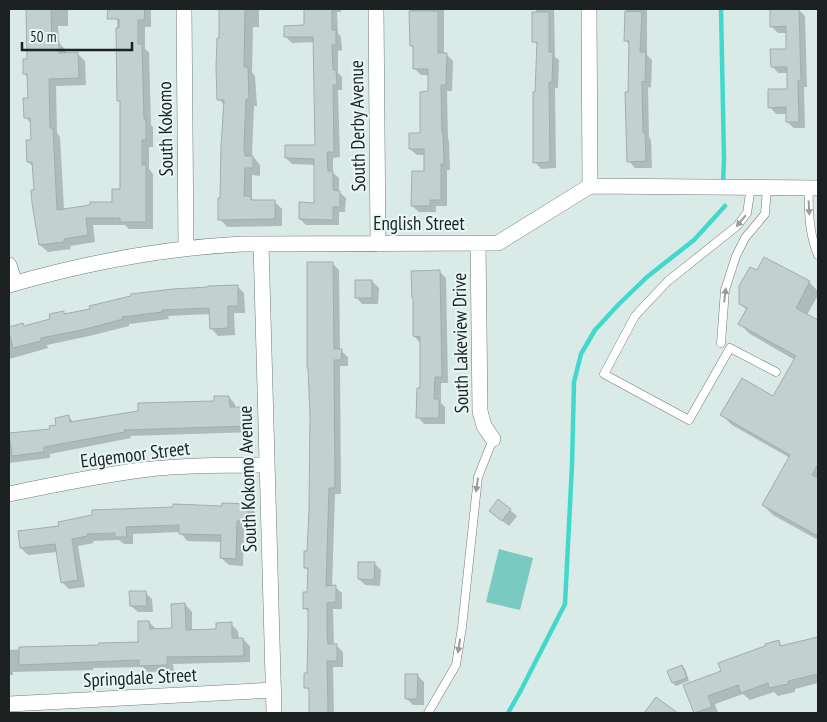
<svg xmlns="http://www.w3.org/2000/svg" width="827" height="722" viewBox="0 0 827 722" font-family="'PT Sans Narrow',sans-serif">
  <rect width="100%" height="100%" fill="#daeae7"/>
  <path fill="#79cac1" d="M499,549L533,558L520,610L486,602Z"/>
  <path fill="#0003" d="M27,9H68V26H58L59,43L66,50V54H78L85,61L86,85L56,86L57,133L60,137L64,210L114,204L122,190L121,102L119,100L117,11L115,9H151V27H145V49L149,52L151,125L153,127V147H149V169L153,174V229H129L125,225H93L95,242L70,246L71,249L48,252L40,245L34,167L28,162L32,141V124L25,117L29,99V78L24,74L28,60Z
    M220,9H259V27H253L252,72L255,76L257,106H254L252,155L260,165V176L252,175V199L255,202L274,201L282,209V226L227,227L220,219L225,106L219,99Z
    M305,9H341V12H337L338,33L341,37L342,50L338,51V73L342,77V90H338L340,157L333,158V173L339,178V192L346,198L345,212H339V225H306L300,219L316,204V165L292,164L286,158L316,147L315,42L292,43L286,37L305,26Z
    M411,9H444V54L447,55L453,61L452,91H447L448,139L449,140L450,170H447V206H436V212H419L412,206L426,173L425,155H417L410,149L421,134L429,93V75H421L414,68L415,49L411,46Z
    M536,9H554L555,57L559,60L558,88H555L556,168L541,169L535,162L538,45L534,41Z
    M626,9H647V55L652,60L651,88L648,87L649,137L651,140L652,168H635L629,161L630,45L625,40Z
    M798,9L805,16L807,87H804L805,128H794L787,122V114H776L770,107L788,90V73H778L772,66L788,50L787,33H778L771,26Z
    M765,259L809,282L818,291V295L807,315L818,321V540L773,515L763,505L790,458L732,425L722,415L774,397L795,360L750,334L740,324L747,310L740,303Z
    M332,263L339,270L340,350L348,357V366H340L341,494H335L332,587H335L342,593V609H333L334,645H336L343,652V667H333L334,713H340H311L310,692L306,687L308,674L309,613L305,608L308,593L309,572L305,567L308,552Z
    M440,272L446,278L448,383H441V403L445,407V424H424L418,417L421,390L420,343L414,336Z
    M372,281L379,288L378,304H362L356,297Z
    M237,286L244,293L245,313H234L235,335L218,336L211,328L210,314L168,316L169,319L129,324V326L89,336L47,345L48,348L9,359V328L22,324L26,327L51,320L63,312L66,315Z
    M229,397L235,404V408H247L253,414L254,432L130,436L131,438L50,454V458L9,463V437L51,430L68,417L74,422L216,402Z
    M248,505L255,512V528H244L243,566L229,565L221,558L222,542L187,541L180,532L133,534V544H124L119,540L93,541L94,543L78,546L85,587L69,589L62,582L57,552L28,555L21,548L19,532Z
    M510,510L517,516L509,526L497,517Z
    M374,563L381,570L380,586L365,585L359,579Z
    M145,592L152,599L153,612H138L131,606Z
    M185,604L192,612V631L217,630L231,624L238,631L239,639H243L250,646V662L173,664L174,671L148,672L143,667L93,668V670L13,672V675H9V650L140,643L149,622L157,630L173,629Z
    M818,638V683L795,689V692L778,696L774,692L750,700L743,694L715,704L718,713H695L685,686L723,672L778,642L783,647Z
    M682,666L685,669L689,681L676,686L673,683Z
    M417,675L424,682V705H413L406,698Z"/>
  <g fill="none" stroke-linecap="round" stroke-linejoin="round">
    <path stroke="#41d9cc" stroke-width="4.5" d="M721,9L724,159L723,185
      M508,713L520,692L565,604L572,465L574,382L581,354L595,330L619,304L647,277L694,240L725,206"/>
  </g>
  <path fill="#c2d0ce" stroke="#a0afad" d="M26,9H51L52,41H59V53L78,52L79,78L49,79L50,128H53L57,210L90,205V202H112V189H120V101H117L116,28H119V19H107L108,9H145L144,20H138V44H142L144,119H146V140H142V165H146V222H120V218H86L88,235L64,239V242L39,245L32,203L31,190H34L32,162H27L26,140H31L30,118H24L23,98H28L27,74H23V59H27Z
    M219,9H245L244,67H248L249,99H246L244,147L245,156H253V168H245L244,196H251V200H275V219L218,220V198H220L221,146L224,100H217L216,67L217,38H219Z
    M304,9H332V30H336V45H332L333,70H336L337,85H333L334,152H327L328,171H333V190L340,191V207H333V220L299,219V202L314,203V159L285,158V145H315L313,37H284V26L304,25Z
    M770,9H799L801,81H798L799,122H786V107L768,108V89H787V67H771L770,49H786V26L770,27Z
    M409,11H438V53H447L446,85H441L442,132H443L444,164H441V200H430V206H411L412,171H424V149H409V133H420V92L428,91V69H413V46H410Z
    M625,11L642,12L640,52H646L645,82L642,81L643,132H645L646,161L627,162L625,92H628L629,41H624Z
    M532,12H549V52H553L552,82H549L550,162L533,163V92H535L537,42H532Z
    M764,257L810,281L796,308L818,320V464L812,475L818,478V536L762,505L790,455L720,415L742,378L773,396L796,356L738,324L747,308L739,304V286L750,267L757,270Z
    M307,262H333L334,349H342L341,360H334L335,488H329L326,586L336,585V602L327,603V632L328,644H337V661H327L328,713H309V688H304V673H307L308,632V608L303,609V592H307L308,568H304V551H307L309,511L310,415L308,368H307Z
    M440,270L442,377H435L434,399H439V418H416L417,388H420V337L413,336V298H412L411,271Z
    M355,280H372V298H355Z
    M238,285V306H228V328L210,329L209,308L162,310V312L122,317L123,319L82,330L41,338V341L13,348L9,332V327L23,323L24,326L50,319L49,314L64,311V314L90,309L89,306L131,296V294L173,289L208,287V286Z
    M214,396H229L230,407H247L248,426L124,430L125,432L44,447V452L12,456L9,433L50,429L49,426L56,425L55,418L69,415L70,422L138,411V403L214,401Z
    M498,499L511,509L502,521L489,511Z
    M222,503L248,504V521H237L236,559L220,558L221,535L179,534V525L126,527L127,537H115V533L87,534V536L72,539L78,580L61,583L55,544L20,548L18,531L59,526L58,522L92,515V510L173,507V504L222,506Z
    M358,562H375L374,580L358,579Z
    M129,591H146L147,606H130Z
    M185,603L186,630L216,629V623L232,622V638H243L244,656L167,657V665L139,666V660L19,665V647L99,645V643L138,642V621H149L150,629L172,628L171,604Z
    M818,637V674L788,681V684L769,688L768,683L741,693L738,685L708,696L712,707L694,713L683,685L721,671L718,663L765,646V644L779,640L780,646Z
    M682,665L687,678L672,683L667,671Z
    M405,674H418L417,699H405Z
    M656,697L678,713H644Z"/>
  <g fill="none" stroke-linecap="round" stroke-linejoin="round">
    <defs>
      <path id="lane" d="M751,187L747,213L737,226L668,281L648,302L635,316L604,374L689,420L730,348L776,372
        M809,188C808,210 809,234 818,255
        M721,343L725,290L736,256L745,238L765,214L767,188
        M428,713L456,665L462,627L478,477L493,439"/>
      <path id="street" d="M184,9L186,248
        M376,9L378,244
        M589,9L590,186
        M478,243L480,411L484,426L493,439
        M261,244L274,713
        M9,265L15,283
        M9,285C85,263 163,248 242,244L498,243L590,186L818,188
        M9,494C52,485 96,476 141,470C183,465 225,465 267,465
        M9,704L274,690"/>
    </defs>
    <use href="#lane" stroke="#6e7c7a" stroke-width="9"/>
    <use href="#street" stroke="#6e7c7a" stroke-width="16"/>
    <use href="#lane" stroke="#fff" stroke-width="8"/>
    <use href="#street" stroke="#fff" stroke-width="15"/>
  </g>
  <defs><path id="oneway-solid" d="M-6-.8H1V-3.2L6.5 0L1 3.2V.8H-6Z" transform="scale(1.25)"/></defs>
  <g fill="#999c9b">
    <use href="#oneway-solid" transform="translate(809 208) rotate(87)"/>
    <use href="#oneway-solid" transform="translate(741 221) rotate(130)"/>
    <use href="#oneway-solid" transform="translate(725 295) rotate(-83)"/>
    <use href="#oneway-solid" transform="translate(477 485) rotate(98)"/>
    <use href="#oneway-solid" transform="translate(459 646) rotate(99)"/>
  </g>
  <g text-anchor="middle" stroke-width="4" stroke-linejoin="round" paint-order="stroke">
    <g font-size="19" fill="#1c2221" stroke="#e8f7f5">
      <text transform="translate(357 126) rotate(-91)" y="7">South Derby Avenue</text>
      <text transform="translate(165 129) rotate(-91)" y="7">South Kokomo</text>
      <text x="419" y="230">English Street</text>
      <text transform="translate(460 343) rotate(-91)" y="7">South Lakeview Drive</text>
      <text transform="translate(135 454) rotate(-7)" y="7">Edgemoor Street</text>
      <text transform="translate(247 479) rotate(-92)" y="7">South Kokomo Avenue</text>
      <text transform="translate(140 677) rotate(-3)" y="7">Springdale Street</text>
    </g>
  </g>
  <rect width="827" height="722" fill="none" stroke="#1c2221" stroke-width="20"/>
  <path d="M22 42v8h110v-8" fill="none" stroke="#1c2221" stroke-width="2.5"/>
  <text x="30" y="42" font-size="15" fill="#1c2221" stroke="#e8f7f5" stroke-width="4" paint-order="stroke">50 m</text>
</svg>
